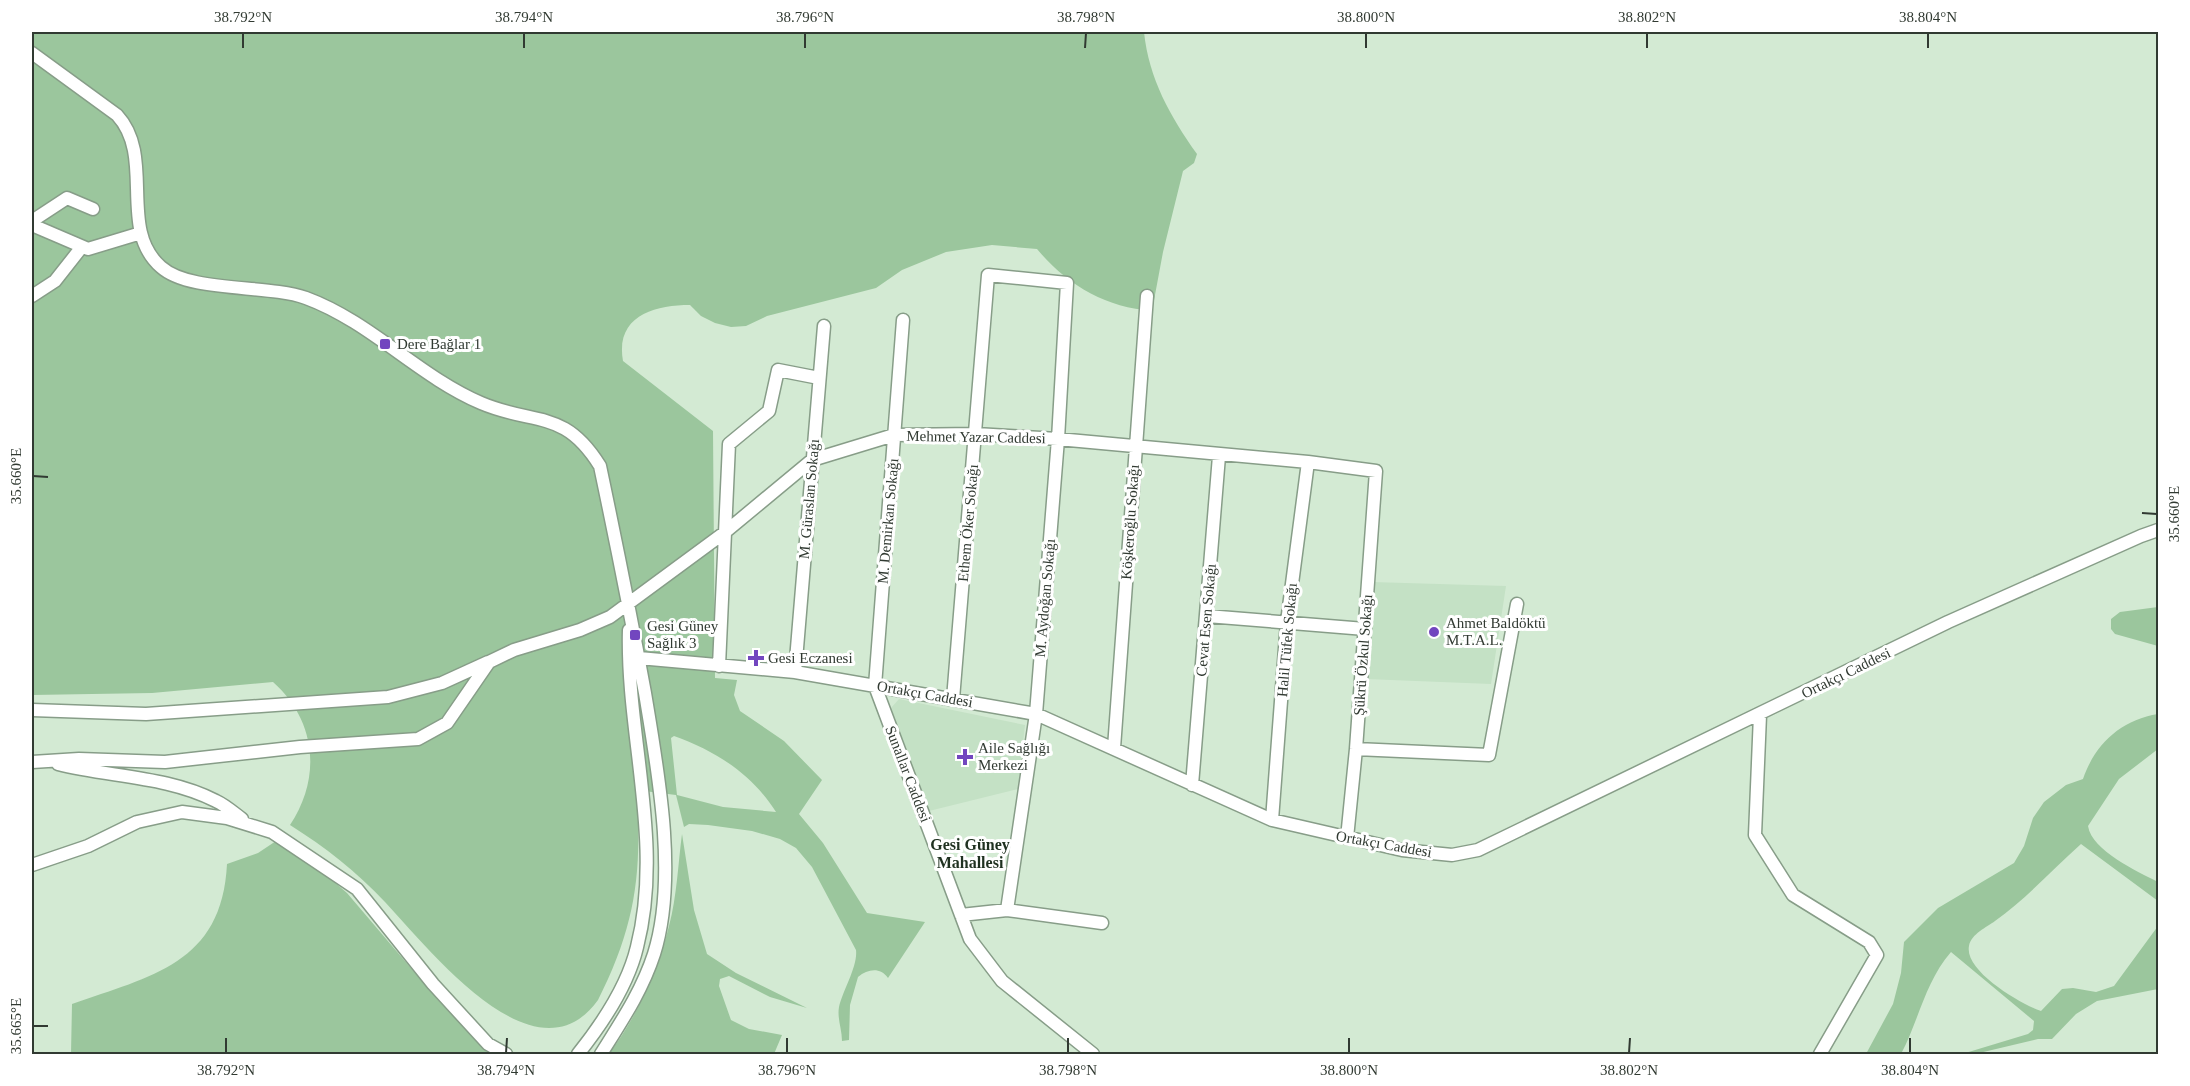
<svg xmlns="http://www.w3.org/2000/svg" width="2190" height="1086" viewBox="0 0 2190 1086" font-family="'Times New Roman',serif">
  <rect width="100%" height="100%" fill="#d3ead3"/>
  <path fill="#c4e1c5" d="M1372,582L1506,586L1491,684L1366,679Z
    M899,699L1025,725L1018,789L929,811L891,708Z"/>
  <path fill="#9bc69d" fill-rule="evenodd" d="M32,32H1144C1149,79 1170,116 1197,154L1194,163L1183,171L1163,252L1152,311C1105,307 1067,285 1037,249L992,245L946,252L902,270L876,288L767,316L746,326L731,327L715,323L701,316L690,305C654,305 615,316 623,361L713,431L715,678L737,680L734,695L740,711L784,741L822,780L799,814L823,843L867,913L925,922L888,978C880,967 868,969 858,977L850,1005L849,1040L842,1041C842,1029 837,1019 839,1007C843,990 858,966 856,950L812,867L796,848L780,839L752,831L708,825L689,824L684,827L676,795L636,790C643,872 635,927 598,1000C536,1086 431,951 385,902C357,872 325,847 290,825C322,777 316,720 273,682L152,693L32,695ZM674,736C716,751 752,774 776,812L723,807L677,795L671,738Z
    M2158,607V646L2115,634L2111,629V619L2120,612Z
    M2158,714V749L2119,779L2088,826C2092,851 2137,871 2158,882V901L2081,844C2053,869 2026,899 1995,921C1987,927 1971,934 1969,946C1964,971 2021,1004 2041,1011L2062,989L2073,988L2096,992L2114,986L2158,926V989L2097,1001L2076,1014L2052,1039H2038L1975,1054H1962L2028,1034L2033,1030L2034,1021L1951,952C1925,982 1919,1020 1901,1054H1866L1893,1004L1901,973L1904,942L1938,908L2014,863L2024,846L2033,818L2044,802L2066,785L2083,779C2095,744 2121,720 2158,714Z
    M682,834L694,910L707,954L736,973L807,1008L770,997L729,976L720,979L719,986L731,1020L749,1029L782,1035L774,1054H609C637,1016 658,971 669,926C677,896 678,864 682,834Z
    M276,841L332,880L347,893L438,1000L489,1054H71L72,1004C151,976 222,964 227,864L258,853Z"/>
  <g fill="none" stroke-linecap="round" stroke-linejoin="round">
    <defs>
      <path id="minor" d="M32,53L117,115C156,157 117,229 161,267C190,293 267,284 306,298C371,322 418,376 481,403C535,426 564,408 600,466C616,542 631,617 645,693C658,771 678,878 654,954C642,991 621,1022 601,1054
        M32,221L67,198L93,209
        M32,225L88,249L141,233
        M32,296L55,281L81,248
        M903,320L875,686L970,939L1002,981L1093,1054
        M1207,616L1365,629
        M639,658L795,672L1036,714L1272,820L1402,850L1452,855L1478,850L1948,622L2141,536L2158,530
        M719,666L729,444L769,411L778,370L819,378
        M795,672L824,326
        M953,699L988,275L1067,283L1058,439L1036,714L1007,910
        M32,710L146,714L388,697L442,683L488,662
        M1760,715L1755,835L1793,895L1869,942L1877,955L1820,1054
        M1114,748L1147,296
        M1356,749L1489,755L1517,604
        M32,762L79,759L165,762L300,747L418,739L447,723L489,662L514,650L580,630L610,617L724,533L812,460L894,435L976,434L1058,439L1308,462L1376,471L1356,749L1347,838
        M58,764C109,777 168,776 216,801C225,805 234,813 242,819
        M1192,785L1219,456
        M1272,820L1287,622L1308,462
        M32,865L88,846L137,822L182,812L227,818L272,832L357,889L433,984L488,1044L506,1054
        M961,915L1007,910L1102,923
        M578,1054C602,1024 628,985 637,947C664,842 626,735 629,630"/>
    </defs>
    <use href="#minor" stroke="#879d88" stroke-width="15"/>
    <use href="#minor" stroke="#fff" stroke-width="12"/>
  </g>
  <path fill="none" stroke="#313a32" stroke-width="2" d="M243,48V33M524,48V33M805,48V33M1085,48L1086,33M1366,48V33M1647,48V33M1928,48V33M33,476L48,477M2142,513L2157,514M33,1026H48M226,1053V1038M506,1053L507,1038M787,1053V1038M1068,1053V1038M1349,1053V1038M1629,1053L1630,1038M1910,1053V1038"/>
  <g fill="#7246bf" stroke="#fff" stroke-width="2">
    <rect x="379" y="338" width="12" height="12" rx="3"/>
    <circle cx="1434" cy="632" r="6"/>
    <rect x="629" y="629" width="12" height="12" rx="3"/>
    <path d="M753 649h6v6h6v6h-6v6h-6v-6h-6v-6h6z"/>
    <path d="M962 748h6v6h6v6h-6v6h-6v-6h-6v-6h6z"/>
  </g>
  <g text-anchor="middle" stroke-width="6" stroke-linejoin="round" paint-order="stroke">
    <g font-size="15" fill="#313a32" stroke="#fff" text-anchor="start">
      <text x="397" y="349">Dere Bağlar 1</text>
      <text x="1446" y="628">Ahmet Baldöktü<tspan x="1446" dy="17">M.T.A.L.</tspan></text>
      <text x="647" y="631">Gesi Güney<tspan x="647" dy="17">Sağlık 3</tspan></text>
      <text x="768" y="663">Gesi Eczanesi</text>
      <text x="978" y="753">Aile Sağlığı<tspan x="978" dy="17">Merkezi</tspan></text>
    </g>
    <g font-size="15" fill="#313a32" stroke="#fff">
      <text transform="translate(976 437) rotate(1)" y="5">Mehmet Yazar Caddesi</text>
      <text transform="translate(809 499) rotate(-85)" y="5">M. Güraslan Sokağı</text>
      <text transform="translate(888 521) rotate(-85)" y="5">M. Demirkan Sokağı</text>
      <text transform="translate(1130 522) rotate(-86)" y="5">Köşkeroğlu Sokağı</text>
      <text transform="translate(968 523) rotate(-85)" y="5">Ethem Öker Sokağı</text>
      <text transform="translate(1045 598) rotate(-85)" y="5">M. Aydoğan Sokağı</text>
      <text transform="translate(1206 620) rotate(-85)" y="5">Cevat Esen Sokağı</text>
      <text transform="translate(1287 640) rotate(-85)" y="5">Halil Tüfek Sokağı</text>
      <text transform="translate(1363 655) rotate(-86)" y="5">Şükrü Özkul Sokağı</text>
      <text transform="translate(1846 673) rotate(-26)" y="5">Ortakçı Caddesi</text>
      <text transform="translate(925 694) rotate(10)" y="5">Ortakçı Caddesi</text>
      <text transform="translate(908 774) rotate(69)" y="5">Sunallar Caddesi</text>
      <text transform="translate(1384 844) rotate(10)" y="5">Ortakçı Caddesi</text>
    </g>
    <g font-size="16" font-weight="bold" fill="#1f3120" stroke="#fff">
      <text x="970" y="850">Gesi Güney<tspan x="970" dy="18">Mahallesi</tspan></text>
    </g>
  </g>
  <rect width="2190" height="1086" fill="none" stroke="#ffffff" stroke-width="66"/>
  <rect x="33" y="33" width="2124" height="1020" fill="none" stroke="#313a32" stroke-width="2"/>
  <g font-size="15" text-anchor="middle" fill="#313a32">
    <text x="243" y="22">38.792°N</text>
    <text x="524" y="22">38.794°N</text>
    <text x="805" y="22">38.796°N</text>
    <text x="1086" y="22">38.798°N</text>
    <text x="1366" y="22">38.800°N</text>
    <text x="1647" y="22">38.802°N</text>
    <text x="1928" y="22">38.804°N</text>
    <text transform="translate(16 476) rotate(-90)" y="5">35.660°E</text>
    <text transform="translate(2174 514) rotate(-90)" y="5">35.660°E</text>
    <text transform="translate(16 1026) rotate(-90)" y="5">35.665°E</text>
    <text x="226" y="1075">38.792°N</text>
    <text x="506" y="1075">38.794°N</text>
    <text x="787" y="1075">38.796°N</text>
    <text x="1068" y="1075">38.798°N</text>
    <text x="1349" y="1075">38.800°N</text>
    <text x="1629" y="1075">38.802°N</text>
    <text x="1910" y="1075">38.804°N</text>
  </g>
</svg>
